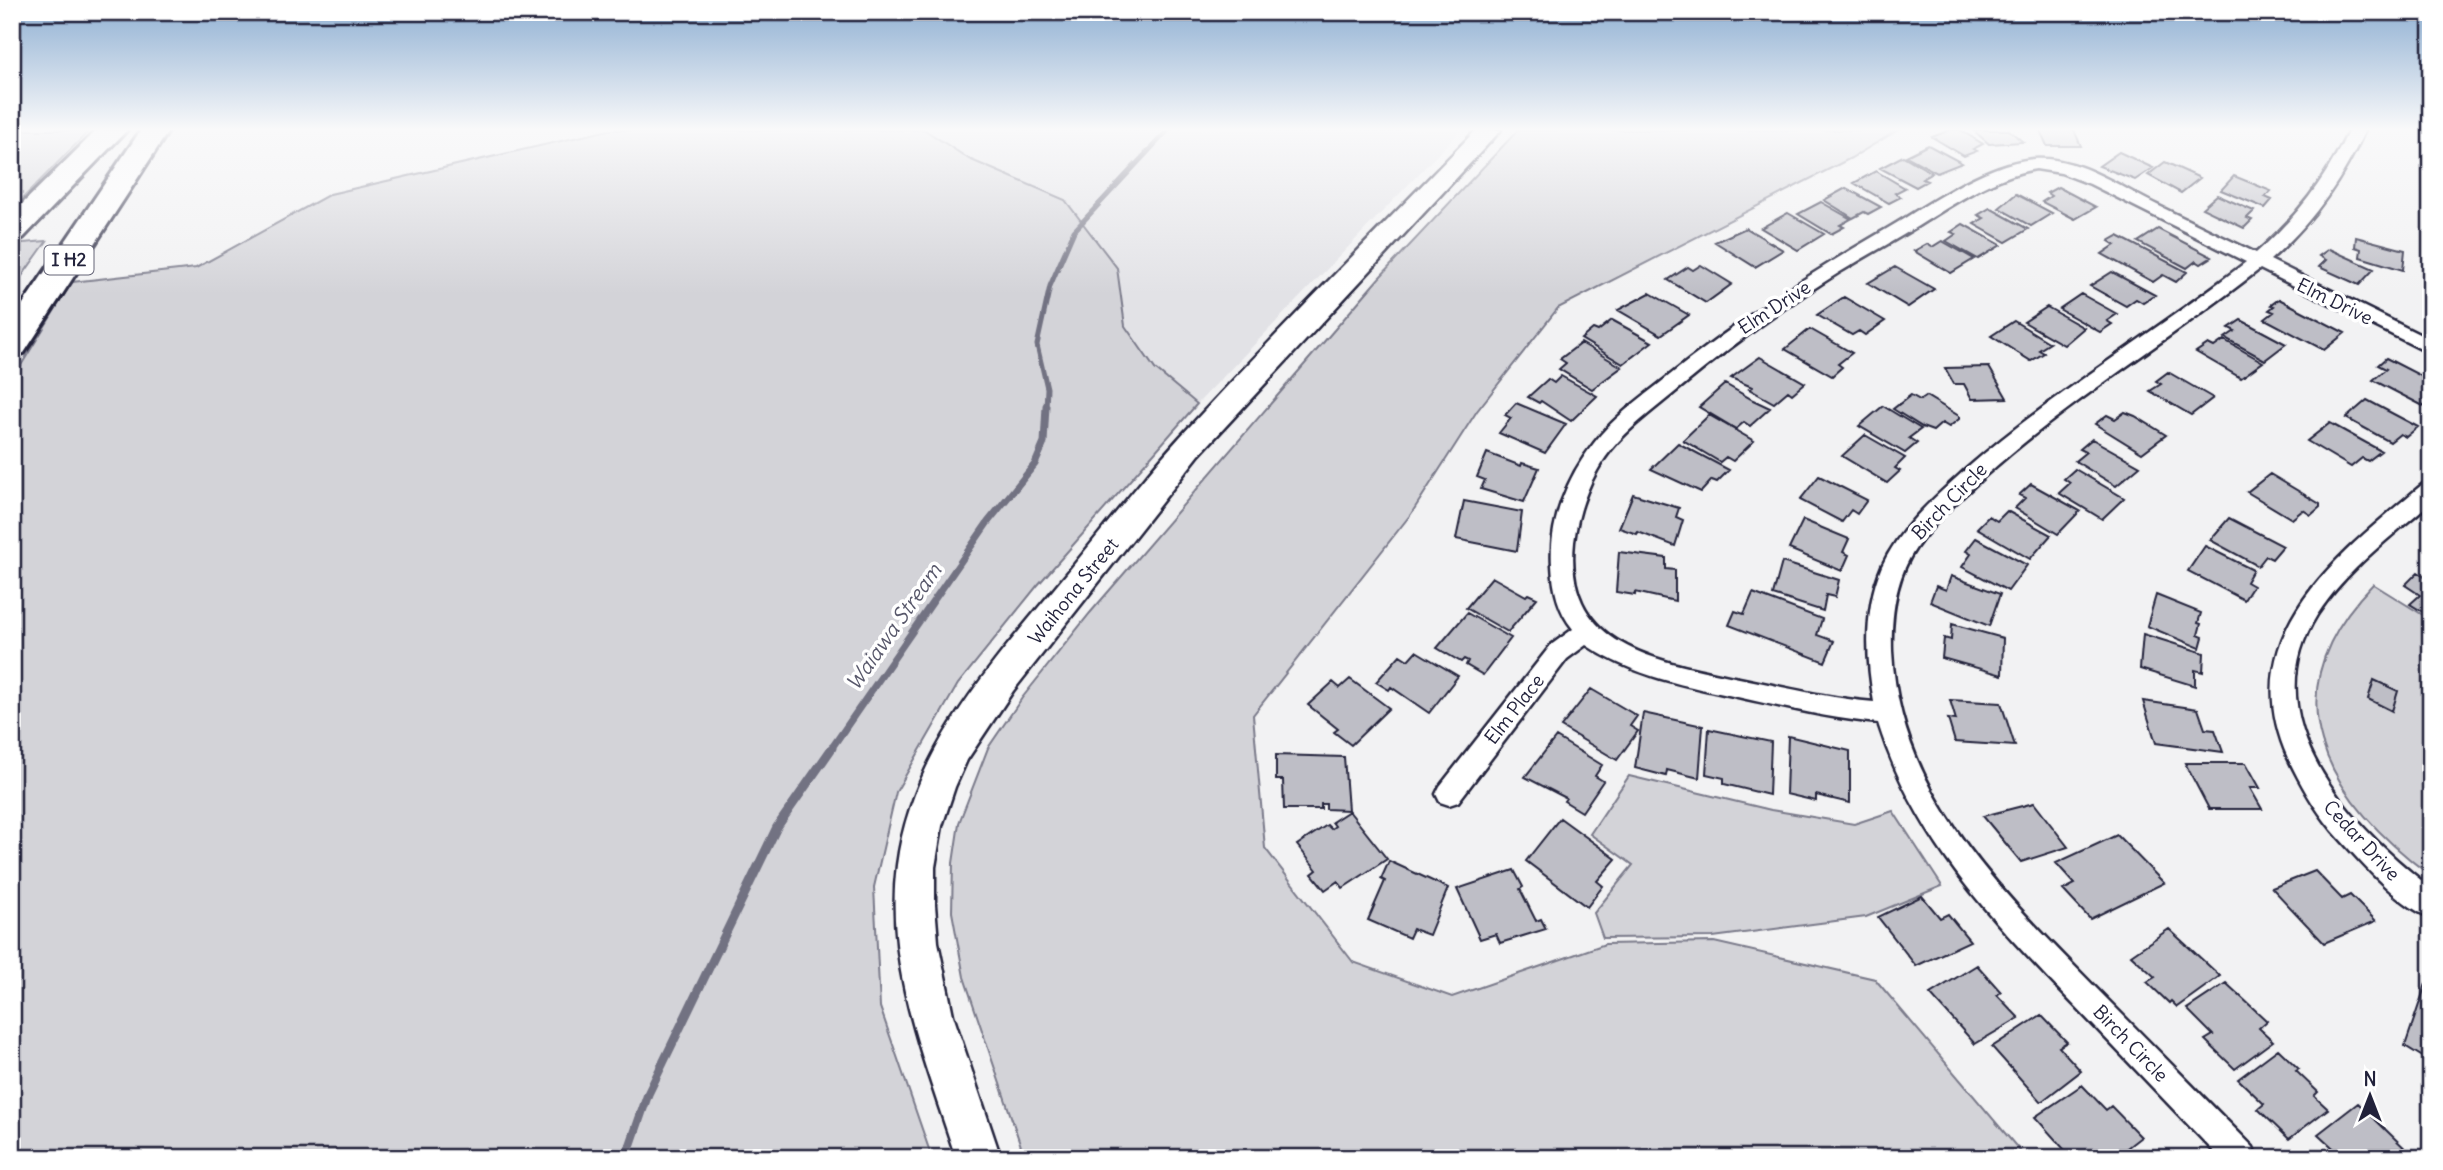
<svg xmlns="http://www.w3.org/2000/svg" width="2443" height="1170" viewBox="0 0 2443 1170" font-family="Delius,sans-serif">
  <rect width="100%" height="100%" fill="#f2f2f3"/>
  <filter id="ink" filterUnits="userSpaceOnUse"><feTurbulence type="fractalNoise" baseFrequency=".0143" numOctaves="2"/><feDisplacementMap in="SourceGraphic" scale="14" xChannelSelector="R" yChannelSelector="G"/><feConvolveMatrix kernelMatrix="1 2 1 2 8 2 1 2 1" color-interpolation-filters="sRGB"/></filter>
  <g filter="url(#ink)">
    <path fill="#e2e2e6" d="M925,130H1461L1197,404L1155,369L1125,326L1117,268L1065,201L969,159Z"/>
    <path fill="#d3d3d8" stroke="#7a7a8a" stroke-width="2" d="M14,130H90L12,209V132Z
      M609,130H925L969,159L1065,200L1117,268L1125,326L1155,369L1197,404L1037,586L958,684L896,792L874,887L880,1007L932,1158H12V380L72,282L196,268L330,194Z
      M1518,130H1898L1851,158L1558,308L1477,411L1411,514L1253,715L1265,848L1353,962L1452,997L1605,944L1714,942L1875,979L2026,1158H1025L964,977L952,912L953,863L959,823L988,748L1022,698L1090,613L1379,278Z
      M47,241L12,290V244Z
      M2373,584L2431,620V876C2325,797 2266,694 2373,584Z
      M1629,776L1771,810L1854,824L1893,811L1942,886L1866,917L1713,937L1603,938L1594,913L1633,865L1590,834Z"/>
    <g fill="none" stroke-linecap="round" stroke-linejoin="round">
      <path stroke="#727282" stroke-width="5" d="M1046,408L1047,388L1037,345L1050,286L1074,231L1168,130"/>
      <path stroke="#727282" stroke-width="7" d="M831,749L988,522L1035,464L1044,443L1046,406"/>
      <path stroke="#727282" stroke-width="9" d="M626,1158L648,1094L777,827L832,748"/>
    </g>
    <path fill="#bebec6" stroke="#22223b" stroke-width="2" d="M1950,130H1960L1983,144L1973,149L1977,151L1964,156L1932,137Z
      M1973,130H2009L2023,142L1989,144Z
      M2040,130H2074L2081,146H2047Z
      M1928,145L1962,163L1937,173L1906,156Z
      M2119,152L2153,168L2135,180L2099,166Z
      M1903,156L1932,173L1922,179L1927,181L1916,187L1880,168Z
      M2165,162L2200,178L2181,193L2148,175Z
      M1876,171L1905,188L1895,193L1901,197L1889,203L1854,183Z
      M2234,176L2271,191L2265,197L2272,200L2265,208L2221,190Z
      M2058,187L2096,207L2075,219L2042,202L2051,196L2047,193Z
      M1846,188L1881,207L1868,214L1864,212L1853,218L1824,200Z
      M2016,194L2052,213L2031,226L1999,208Z
      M2217,195L2254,211L2247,218L2252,220L2244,228L2202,208Z
      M1821,202L1851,219L1840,225L1844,227L1831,234L1798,214Z
      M1990,208L2028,229L2006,242L1974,224L1984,218L1978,215Z
      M1788,213L1824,234L1798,250L1761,228Z
      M1963,224L2001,245L1978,259L1946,241L1956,234L1951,232Z
      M1746,228L1783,250L1755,267L1715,242Z
      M2158,229L2212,257L2201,264L2196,261L2187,268L2138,242Z
      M2118,236L2187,272L2176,282L2163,275L2153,282L2102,254L2115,245L2109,241Z
      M2356,237L2405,250L2403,270L2360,257L2361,249L2355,247Z
      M1942,241L1974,259L1951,273L1914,251L1927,244L1932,247Z
      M2329,249L2374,269L2359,285L2319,267L2326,260L2319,256Z
      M1701,265L1732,284L1706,303L1668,280L1688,267L1693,270Z
      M1895,267L1934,289L1908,307L1868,283Z
      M2112,272L2155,295L2143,303L2136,299L2126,306L2090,286Z
      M1650,293L1689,315L1661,335L1618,310Z
      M2081,294L2117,314L2107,321L2112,324L2100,332L2059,309Z
      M1844,297L1885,321L1865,335L1859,331L1852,335L1817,315Z
      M2279,299L2345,333L2324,350L2265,319L2274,312L2269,310L2274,306L2271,305Z
      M2047,307L2063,316L2084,328L2064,345L2024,322Z
      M1612,320L1652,342L1623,364L1581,339L1593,329L1598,331Z
      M2241,320L2286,344L2265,360L2225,338L2235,331L2229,328Z
      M2014,321L2050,343L2039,350L2044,353L2031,361L1991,336Z
      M1810,329L1852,353L1838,364L1842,367L1832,376L1785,349Z
      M2224,340L2263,362L2241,378L2196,352L2208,344L2214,347Z
      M1581,343L1622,367L1592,389L1559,369L1566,363L1560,359Z
      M1760,357L1805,383L1792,394L1788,391L1774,403L1749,389L1752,387L1731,378Z
      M2386,358L2431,381V410L2373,380L2386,369L2378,365Z
      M1989,367L2007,398L1972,399L1964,384H1954L1945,368Z
      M2168,372L2213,398L2191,415L2150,391L2161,384L2156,381Z
      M1561,376L1597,396L1571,421L1541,401L1539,403L1528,397L1548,379L1554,383Z
      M1725,384L1753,400L1770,408L1750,426L1744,422L1736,429L1699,407Z
      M1911,395L1920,400L1926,396L1959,416V419L1949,427L1942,423L1933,431L1922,427L1893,409Z
      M2367,400L2418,427L2406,437L2400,434L2390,442L2346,418Z
      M1516,403L1566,424L1545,453L1499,433L1511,418L1505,415Z
      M1883,406L1921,429L1909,438L1917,443L1905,453L1859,426Z
      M2125,412L2135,416L2166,435L2142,453L2095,424L2107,415L2115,419Z
      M1709,415L1754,441L1733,461L1726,457L1720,462L1683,440Z
      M2330,423L2381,451L2368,461L2362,458L2351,467L2307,441Z
      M1865,435L1905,458L1895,468L1900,471L1887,483L1842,456Z
      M2092,439L2140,466L2116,486L2075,461L2086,452L2080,449Z
      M1678,443L1729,470L1717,482L1712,480L1701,492L1651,469Z
      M1487,453L1521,466L1522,463L1539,468L1524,502L1481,489L1485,480L1477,477Z
      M2075,469L2124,498L2102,519L2059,493L2070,483L2064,479Z
      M2270,474L2320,504V507L2311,515L2303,510L2292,519L2247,492Z
      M1819,476L1867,500L1857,514L1851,510L1842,522L1800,500Z
      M2031,484L2080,511L2058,534L2015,508L2025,498L2019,495Z
      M1633,494L1679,508L1676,517L1683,520L1675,546L1638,532L1637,534L1619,528Z
      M1464,501L1522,512L1517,551L1456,539Z
      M2007,511L2051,535L2030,559L1977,528L1989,516L1997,521Z
      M2229,518L2283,546L2272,559L2266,556L2258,566L2210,540Z
      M1803,520L1849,539L1843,552L1849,555L1842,571L1789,549Z
      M1976,538L2027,565L2008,591L1962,567L1971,554L1966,551Z
      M2205,546L2253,570L2246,582L2253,586L2244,600L2188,571Z
      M1619,552L1666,558V569L1675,570V601L1635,592V595L1616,592Z
      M1782,562L1839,580L1835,597L1826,595L1823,611L1773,595Z
      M2418,572L2431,580V617L2410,604L2420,595L2405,585Z
      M1951,576L2000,594L1989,626L1930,602L1936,586L1946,590Z
      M1492,577L1526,596L1528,594L1537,598L1508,632L1466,608Z
      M1753,593L1822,619L1817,635L1834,641L1825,662L1729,625L1735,611L1744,614Z
      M2156,595L2201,613L2198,623L2201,624L2198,635L2203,637L2200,648L2147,626Z
      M1467,613L1511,638L1483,675L1466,665L1468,661L1464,659L1461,662L1437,648Z
      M1952,624L2003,638L2002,675L1942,658L1944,638L1951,640Z
      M2143,634L2204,653L2203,672L2195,670V686L2140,669Z
      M1416,651L1458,676L1429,713L1391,687L1389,690L1376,682L1400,655L1408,660Z
      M1350,679L1389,708L1351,745L1334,732L1338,729L1308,705L1333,682L1340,688Z
      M2374,680L2398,691L2392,711L2368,699Z
      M1591,689L1637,716L1630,726L1638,731L1617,760L1561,727Z
      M1950,700L2001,703L2015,746L1955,742L1948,719L1956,720Z
      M2143,701L2198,709L2205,729L2215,730L2223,752L2156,743Z
      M1643,713L1703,726L1699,778L1667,770L1666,776L1635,768Z
      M1709,729L1771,742L1769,795L1724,784V778L1706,774Z
      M1788,736L1850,751V803L1816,795V801L1786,794Z
      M1556,737L1602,765L1595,776L1603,781L1582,812L1564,801L1566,798L1525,777Z
      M1276,755L1344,757L1348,810L1326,809V804H1321V809H1284L1283,780H1276Z
      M2185,763H2246L2260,788H2250L2262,809H2209Z
      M2034,803L2068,847L2021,862L1983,816Z
      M1349,811L1387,859L1343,888L1338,881L1325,890L1312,874L1317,870L1297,845L1327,825L1331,829L1335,826L1332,822Z
      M1560,818L1616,859L1597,881L1603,886L1587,907L1526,861Z
      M2117,835L2164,883L2090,919L2063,890L2075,884L2056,863Z
      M1389,861L1448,888L1429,935L1413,929L1409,938L1368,920L1385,881L1381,879Z
      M1514,870L1523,887L1520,889L1536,921L1541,919L1546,929L1500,943L1496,934L1480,939L1457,889Z
      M2315,871L2342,899L2350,895L2376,921L2324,943L2272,888Z
      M1922,896L1940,918L1948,914L1970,941L1916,966L1878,917Z
      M2169,929L2220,976L2177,1007L2171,1001L2169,1003L2147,982L2155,977L2131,955Z
      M1977,965L2001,992L1997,995L2019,1018L1975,1044L1930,994Z
      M2431,969V1062L2405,1046Z
      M2226,983L2267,1021L2259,1028L2273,1041L2235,1069L2205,1040L2213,1035L2187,1009Z
      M2041,1015L2067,1042L2059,1047L2081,1071L2041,1102L1992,1047Z
      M2278,1049L2299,1069L2296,1071L2318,1092L2314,1096L2328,1109L2289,1139L2258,1109L2264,1104L2238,1079Z
      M2082,1085L2106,1110L2111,1106L2141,1137L2114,1158H2072L2035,1117Z
      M2358,1103L2415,1158H2344L2318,1134Z"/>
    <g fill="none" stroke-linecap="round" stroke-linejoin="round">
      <defs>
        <path id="street" d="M2349,130H2365C2342,181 2312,223 2270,260L2431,340V354L2260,269C2170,340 2071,399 1985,476C1961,498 1935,521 1916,548C1895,578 1891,616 1892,651C1899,794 2000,890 2095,987C2148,1040 2200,1094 2253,1147L2257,1158H2220C2171,1107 2122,1055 2073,1004C1990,918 1915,840 1878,723C1832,719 1787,708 1742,698C1687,686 1634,677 1586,645L1567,659L1458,802L1449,805L1440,802L1436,794L1440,786L1551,645L1573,629C1558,611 1553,588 1552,565C1549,522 1567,477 1594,443C1612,419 1637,401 1660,383C1729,327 1801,279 1878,234C1923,209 1982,163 2034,159C2077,156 2120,187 2157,205C2190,221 2223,237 2256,253C2297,217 2326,179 2349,130ZM2036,169L2061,173L2090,184L2246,262C2153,334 2053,393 1965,470C1934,498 1900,527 1882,566C1864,608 1866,658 1874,702C1828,698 1783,687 1739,678C1658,661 1563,648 1574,542C1578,509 1591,475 1611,450C1629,428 1652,411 1674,393C1727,349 1782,308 1840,272C1866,256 1892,242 1918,226C1954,204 1993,176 2036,169Z
          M2431,482V502C2391,537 2346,570 2317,615C2251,721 2352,827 2431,888V918C2396,904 2357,858 2332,830C2314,808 2300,783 2288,758C2232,633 2339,555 2423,484Z"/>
        <path id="secondary" d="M1476,130H1501L1199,455L1013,691L967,760L955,787L942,826L935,867V905L938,942L953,1015L1001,1158H956C926,1065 884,965 897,865C912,748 996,660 1068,572C1105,527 1141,480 1180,437C1276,332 1377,232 1476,130Z"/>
        <path id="highway" d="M97,130H127L23,238L12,240V214Z
          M141,130H169L24,353L12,356V320Z"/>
      </defs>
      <use href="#street" stroke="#22223b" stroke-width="5"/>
      <use href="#secondary" stroke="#22223b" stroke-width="5"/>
      <use href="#highway" stroke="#22223b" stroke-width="6"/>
      <use href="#street" fill="#fff" fill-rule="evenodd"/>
      <use href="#secondary" fill="#fff" fill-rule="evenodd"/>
      <use href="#highway" fill="#fff" fill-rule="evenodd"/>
    </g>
  </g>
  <linearGradient id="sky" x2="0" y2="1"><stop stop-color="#8eafd2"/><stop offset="0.44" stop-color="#f9f9fa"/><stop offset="1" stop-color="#f9f9fa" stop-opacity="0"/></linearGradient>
  <rect width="2443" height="294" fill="url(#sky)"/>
  <g text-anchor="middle" stroke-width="7" stroke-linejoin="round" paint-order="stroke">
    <rect fill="#fff" stroke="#646476" stroke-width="2" x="44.5" y="245.5" width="49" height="29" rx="5"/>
    <g font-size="18" font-weight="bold" fill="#22223b">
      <text x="69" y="266">I H2</text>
    </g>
    <g font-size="19" fill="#22223b" stroke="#fff">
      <text transform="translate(2335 301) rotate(26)" y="7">Elm Drive</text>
      <text transform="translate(1774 307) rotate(-33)" y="7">Elm Drive</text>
      <text transform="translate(1949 501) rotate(-46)" y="7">Birch Circle</text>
      <text transform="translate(1073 591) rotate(-51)" y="7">Waihona Street</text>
      <text transform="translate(1514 709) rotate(-52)" y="7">Elm Place</text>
      <text transform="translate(2362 840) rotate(47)" y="7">Cedar Drive</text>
      <text transform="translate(2131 1043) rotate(46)" y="7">Birch Circle</text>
    </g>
    <g font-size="21" font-style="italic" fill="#58586b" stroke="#fff">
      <text transform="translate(894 627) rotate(-55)" y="7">Waiawa Stream</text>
    </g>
  </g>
  <rect width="2443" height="1170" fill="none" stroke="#fff" stroke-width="42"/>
  <rect x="21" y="21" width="2401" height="1128" fill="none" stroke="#22223b" stroke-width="2.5" filter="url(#ink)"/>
  <g transform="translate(2370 1096)" stroke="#ffffff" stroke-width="5" paint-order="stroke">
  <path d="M0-5L12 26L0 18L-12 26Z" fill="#22223b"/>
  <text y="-10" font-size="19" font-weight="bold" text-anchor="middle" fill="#22223b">N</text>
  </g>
</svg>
